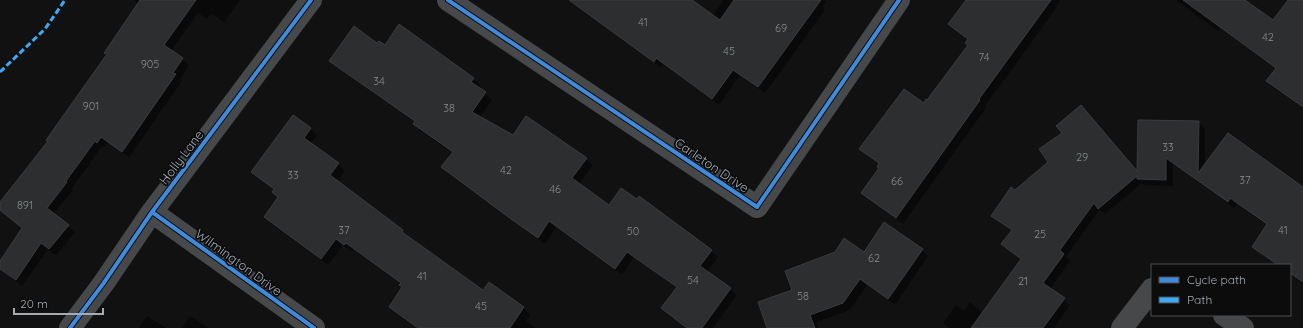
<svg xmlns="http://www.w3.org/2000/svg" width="1303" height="328" viewBox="0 0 1303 328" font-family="Quicksand,sans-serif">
  <rect width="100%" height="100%" fill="#111112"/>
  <path fill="#0007" d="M134,0H240L224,22L211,13L207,19L198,13L171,51L189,65L180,79L182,81L129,157L108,142L104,148L102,146L72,188L73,190L53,214L75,232L56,255L48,249L22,286L0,269V263L23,228L0,209V204L49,142L108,55L139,4Z
    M596,0H684L710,19L724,0H824L826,2L822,7L825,10L765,93L740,75L719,105L663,64L661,67L594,18L587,12Z
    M967,0H1060L1056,6L1057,7L985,106L986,108L903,224L869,199L863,193L880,169V165L861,149L928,102L969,45L968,40L950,24Z
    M1176,0H1236L1273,22L1289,0H1301L1303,2V108L1274,88L1267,81L1276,69L1220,28L1218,31Z
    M399,26L473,79L480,85L478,88L492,100L480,117L513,136L586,159L593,165L579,184L610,207L711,251L718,257L707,272L730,289L737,295L713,328H687L669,315L662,308L677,288L634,257L622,275L556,227L545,244L449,174L442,167L453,153L420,131L414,124L415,122L337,67L331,61L378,44L385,46Z
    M1199,122L1205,129V166L1303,188V283L1290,274V265H1277L1260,253L1253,247L1268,226L1237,204L1234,208L1173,163V186L1144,185L1142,183L1105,214L1100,209L1066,257L1070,261L1050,289L1070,305L1054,328L1053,327L1052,328H949L943,323L956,305L964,311L970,302L983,313L1021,260L1003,244L1012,231L999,222L992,215L1015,192L1138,172Z
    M310,129L317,136L310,144L338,164L345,171L337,182L402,231L409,237L483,291L489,284L524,308L530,315L526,321L536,328H417L397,313L390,307L403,288L401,284L353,249L351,251L343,245L328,265L272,224L265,217L279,198L273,192L274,190L252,172Z
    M922,250L928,256L895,305L867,285L850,310L816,322L818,328H768L794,290L864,253Z
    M147,316L166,328H139Z
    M190,316L209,328H182Z"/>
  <path fill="#2d2e2f" stroke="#3a3c3e" d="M140,0H196L164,45L183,58L173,73L176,74L122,152L101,137L97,143L95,141L66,181L67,182L47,208L69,225L49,249L41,243L16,280L0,269V261L22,228L0,210V202L48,141L46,140L107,54L104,53Z
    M569,0H692L720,20L734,0H821L758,87L733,70L712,99L656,58L654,62Z
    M966,0H1051L979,99L980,100L896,218L861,193L879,168L877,167L879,163L859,149L904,89L924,103L926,99L927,100L968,45L965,43L968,39L948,24Z
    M1183,0H1245L1273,20L1288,0H1303V107L1266,81L1276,68Z
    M399,24L474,78L471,82L486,92L472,112L513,135L526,116L587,158L572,178L609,205L621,188L637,199L639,196L712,250L700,266L731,288L702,328H687L661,308L677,287L627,252L615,269L549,221L538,238L511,219L441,167L453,152L413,124L415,121L329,61L354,26L377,43L379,41L385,45Z
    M1081,105L1137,171L1138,120L1199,121L1198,173L1228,133L1303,187V282L1290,273V265H1278L1252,247L1267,224L1230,198L1228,202L1166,158V180L1137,179V176L1098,209L1094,203L1060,250L1064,254L1043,283L1065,298L1043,328H971L1021,259L1001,244L1012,230L991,216L1011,187L1015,190L1048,162L1039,149L1062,133L1056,126Z
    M293,115L311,128L304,138L339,163L330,175L403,230L402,232L483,290L489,282L524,307L510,328H418L389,307L402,287L399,285L401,283L346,243L344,245L336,239L321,259L264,217L278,197L272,192L274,189L251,172Z
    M884,222L923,249L888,299L860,279L843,303L810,315L815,328H767L758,302L792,290L785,271L835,252L844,238L864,252Z"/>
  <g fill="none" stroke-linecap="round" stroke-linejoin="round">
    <path stroke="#46484a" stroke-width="22" d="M448,0L757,207L899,0
      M152,212L314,328
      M1224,315L1243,328
      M70,328L103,284L152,212L311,0
      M1122,328L1152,289"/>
    <path stroke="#3fa9f5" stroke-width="3" stroke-dasharray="6 3" stroke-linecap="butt" d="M0,72L45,29L65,0"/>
    <defs>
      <path id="cycleway" d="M448,0L757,207L899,0
        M152,212L314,328
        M70,328L103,284L152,212L311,0"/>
    </defs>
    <use href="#cycleway" stroke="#0c0c0d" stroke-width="6"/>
    <use href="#cycleway" stroke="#408adc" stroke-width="4"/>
  </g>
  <g text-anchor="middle" stroke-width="3.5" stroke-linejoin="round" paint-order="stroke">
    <g font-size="11" fill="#868c90">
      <text x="643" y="26">41</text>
      <text x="781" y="32">69</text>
      <text x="1268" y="41">42</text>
      <text x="729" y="55">45</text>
      <text x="984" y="61">74</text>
      <text x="150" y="68">905</text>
      <text x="379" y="85">34</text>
      <text x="91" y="110">901</text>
      <text x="449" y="112">38</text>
      <text x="1168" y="151">33</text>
      <text x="1082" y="161">29</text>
      <text x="506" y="174">42</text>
      <text x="293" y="179">33</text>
      <text x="1245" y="184">37</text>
      <text x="897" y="185">66</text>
      <text x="555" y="193">46</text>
      <text x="25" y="209">891</text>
      <text x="344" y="234">37</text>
      <text x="1283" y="234">41</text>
      <text x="633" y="235">50</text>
      <text x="1040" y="238">25</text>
      <text x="874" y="262">62</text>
      <text x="422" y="280">41</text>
      <text x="693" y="284">54</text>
      <text x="1023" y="285">21</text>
      <text x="803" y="300">58</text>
      <text x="481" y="310">45</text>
    </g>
    <g font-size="13" fill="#a4abb1" stroke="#0c0c0d">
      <text transform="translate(181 157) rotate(-53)" y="5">Holly Lane</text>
      <text transform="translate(712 165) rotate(34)" y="5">Carleton Drive</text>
      <text transform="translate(239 262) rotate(36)" y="5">Wilmington Drive</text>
    </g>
  </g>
  <rect x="1151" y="264" width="140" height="52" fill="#0c0c0d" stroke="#494c4f"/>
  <rect x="1159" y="277" width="20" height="6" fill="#408adc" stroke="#494c4f"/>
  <text x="1187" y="284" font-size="12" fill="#a4abb1">Cycle path</text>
  <rect x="1159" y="297" width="20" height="6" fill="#3fa9f5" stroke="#494c4f"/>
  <text x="1187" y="304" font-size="12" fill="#a4abb1">Path</text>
  <path d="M14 308v6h89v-6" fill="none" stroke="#a4abb1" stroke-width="2"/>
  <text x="20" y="308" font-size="12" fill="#a4abb1" stroke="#0c0c0d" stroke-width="3" paint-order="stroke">20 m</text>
</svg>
